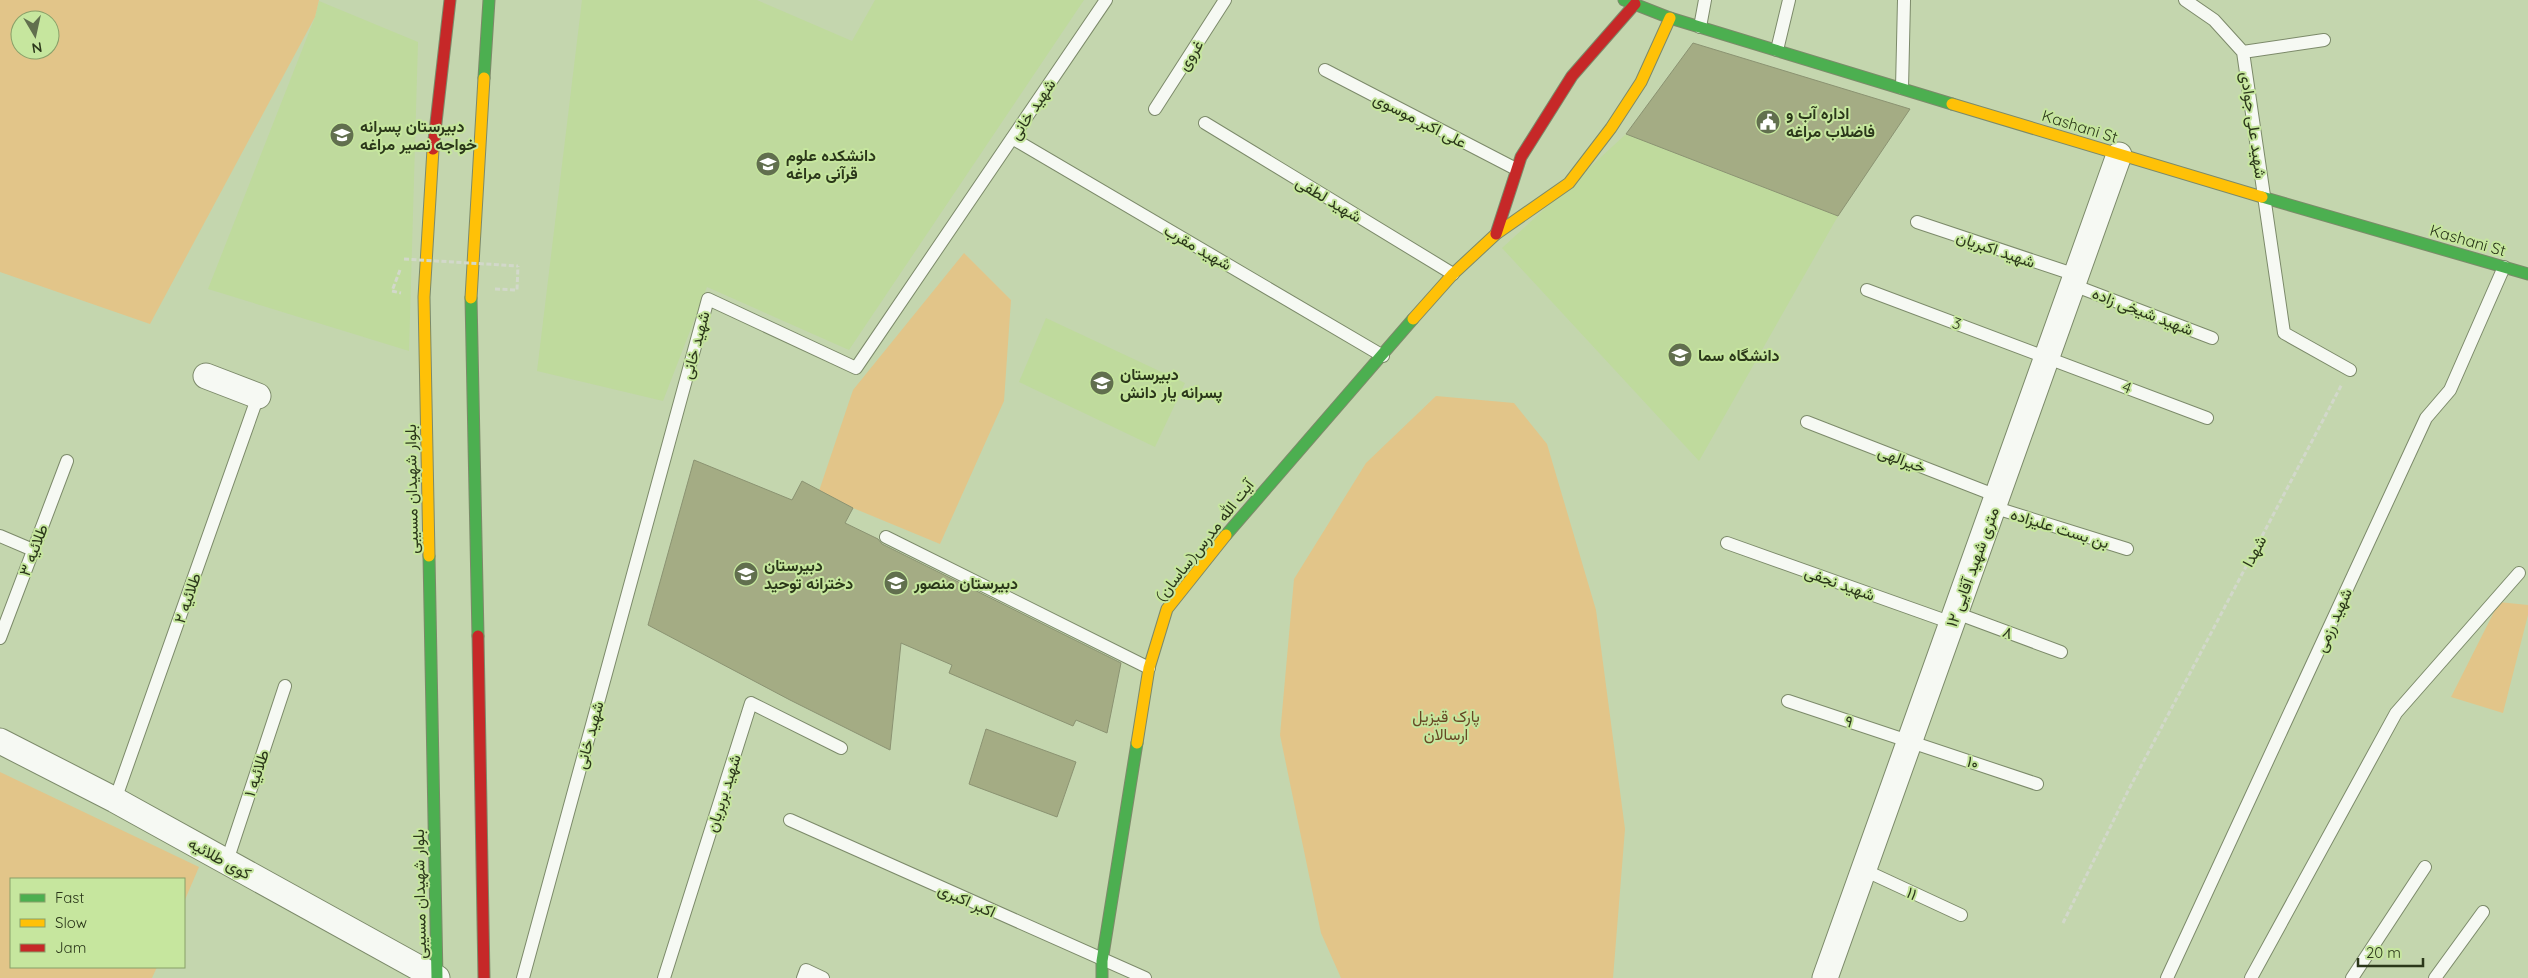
<svg xmlns="http://www.w3.org/2000/svg" width="2528" height="978" viewBox="0 0 2528 978" font-family="Quicksand,Vazirmatn,sans-serif">
  <rect width="100%" height="100%" fill="#c4d6ae"/>
  <path fill="#bfda9d" d="M582,0H757L852,41L875,0H1084L849,350L707,287L663,401L537,371Z
    M319,1L418,42L409,351L208,289L315,17Z
    M1626,134L1838,216L1699,461L1502,248Z
    M1046,318L1185,383L1155,447L1019,382Z"/>
  <path fill="#e2c589" fill-rule="evenodd" d="M0,0H319L315,17L150,324L0,272ZM20,20H50V50H20Z
    M964,253L1011,300L1004,401L940,544L853,508L819,491L853,390Z
    M1436,396L1514,403L1547,444L1596,610L1625,829L1613,978H1341L1321,933L1280,735L1294,579L1366,463Z
    M2499,602L2528,605V615L2503,713L2451,697Z
    M0,772L199,867L184,902V879H11V967H157L152,978H0Z"/>
  <path fill="#a4ac84" stroke="#8b9372" d="M1693,43L1910,109L1838,216L1626,134Z
    M694,460L792,500L802,481L853,508L845,523L878,539L882,544L1121,663L1107,733L1076,720L1073,726L949,673L952,665L901,643L890,750L790,700L648,625Z
    M986,729L1076,762L1057,817L969,784Z"/>
  <g fill="none" stroke-linecap="round" stroke-linejoin="round">
    <defs>
      <path id="lane" d="M2185,0L2214,20L2243,52L2284,333L2350,370
        M1700,27L1705,0
        M1777,50L1789,0
        M2243,52L2324,40
        M1325,70L1516,169
        M1902,88L1904,0
        M1155,109L1225,0
        M1205,123L1453,274
        M1012,138L1383,356
        M1917,222L2076,275
        M2073,285L2212,338
        M1867,290L2207,418
        M1807,422L1997,496
        M1993,507L2127,549
        M0,536L33,550
        M886,537L1149,668
        M1727,543L1952,623
        M1956,613L2061,652
        M0,638L67,461
        M1788,701L2037,784
        M115,800L258,396
        M790,820L1145,978
        M227,861L285,686
        M1864,870L1961,915
        M523,978L708,299L856,368L1106,0
        M664,978L751,703L841,748
        M803,978L806,970L823,978
        M2167,978L2426,418L2450,390L2504,267
        M2251,978L2396,713L2519,573
        M2352,978L2425,867
        M2435,978L2483,912"/>
      <path id="street" d="M206,376L258,396
        M0,741L115,800L437,978
        M1825,978L2119,155"/>
      <path id="fast" d="M1624,0L1670,18L1952,104
        M484,78L489,0
        M2262,197L2528,274
        M471,298L478,636
        M1226,535L1413,319
        M429,556L437,978
        M1102,978V961L1137,743"/>
      <path id="slow" d="M1952,104L2262,197
        M471,298L484,78
        M1413,319L1453,274L1496,234L1569,183L1611,128L1641,82L1670,18
        M429,556L424,297L433,149
        M1137,743L1149,668L1167,609L1226,535"/>
      <path id="jam" d="M433,149L450,0
        M1496,234L1521,157L1572,76L1635,4
        M478,636L484,978"/>
    </defs>
    <use href="#lane" stroke="#7c8a6a" stroke-width="14"/>
    <use href="#street" stroke="#7c8a6a" stroke-width="27"/>
    <use href="#fast" stroke="#7c8a6a" stroke-width="13"/>
    <use href="#slow" stroke="#7c8a6a" stroke-width="13"/>
    <use href="#jam" stroke="#7c8a6a" stroke-width="13"/>
    <path stroke="#d2d8ca" stroke-width="3" stroke-dasharray="5 2.5" stroke-linecap="butt" d="M400,270L392,291L401,293
      M495,289L517,290L518,266
      M2063,923L2128,791L2342,384"/>
    <use href="#lane" stroke="#f6f9f3" stroke-width="12"/>
    <use href="#street" stroke="#f6f9f3" stroke-width="25"/>
    <use href="#fast" stroke="#4caf50" stroke-width="11"/>
    <use href="#slow" stroke="#ffc107" stroke-width="11"/>
    <use href="#jam" stroke="#c62828" stroke-width="11"/>
    <path stroke="#d2d8ca" stroke-width="3" stroke-dasharray="5 2.5" stroke-linecap="butt" d="M404,259L518,266"/>
  </g>
  <defs>
    <symbol id="civic-disc" viewBox="-11 -11 22 22"><circle r="9.5" fill="#616f4e" stroke="#c6e69e"/><path d="M-.6-6.5H3V-4.5H.6V-3L4-1V1h2V6H-6V1h2V-1L-.6-3ZM-1.2 2.5V6h2.4V2.5Z" fill="#fff"/></symbol>
    <symbol id="school-disc" viewBox="-11 -11 22 22"><circle r="9.5" fill="#616f4e" stroke="#c6e69e"/><path d="M0-5L7-2L0 1L-7-2ZM-4 1L0 2.5L4 1V4Q0 6-4 4Z" fill="#fff"/></symbol>
    <symbol id="university-disc" viewBox="-11 -11 22 22"><circle r="9.5" fill="#616f4e" stroke="#c6e69e"/><path d="M0-5L7-2L0 1L-7-2ZM-4 1L0 2.5L4 1V4Q0 6-4 4Z" fill="#fff"/></symbol>
  </defs>
  <g fill-rule="evenodd">
    <use href="#civic-disc" x="1754" y="108" width="28" height="28"/>
    <use href="#school-disc" x="328" y="121" width="28" height="28"/>
    <use href="#university-disc" x="754" y="150" width="28" height="28"/>
    <use href="#university-disc" x="1666" y="341" width="28" height="28"/>
    <use href="#school-disc" x="1088" y="369" width="28" height="28"/>
    <use href="#school-disc" x="732" y="560" width="28" height="28"/>
    <use href="#school-disc" x="882" y="569" width="28" height="28"/>
  </g>
  <g text-anchor="middle" stroke-width="4" stroke-linejoin="round" paint-order="stroke">
    <g font-size="16" fill="#2b371a" stroke="#c6e69e">
      <text transform="translate(1190 55) rotate(-57)" y="6">غروی</text>
      <text transform="translate(1032 109) rotate(-56)" y="6">شهید خانی</text>
      <text transform="translate(1420 120) rotate(27)" y="6">علی اکبر موسوی</text>
      <text transform="translate(2254 125) rotate(82)" y="6">شهید علی جوادی</text>
      <text transform="translate(2080 126) rotate(17)" y="6">Kashani St</text>
      <text transform="translate(1329 199) rotate(31)" y="6">شهید لطفی</text>
      <text transform="translate(2468 240) rotate(16)" y="6">Kashani St</text>
      <text transform="translate(1198 247) rotate(30)" y="6">شهید مقرب</text>
      <text transform="translate(1996 249) rotate(19)" y="6">شهید اکبریان</text>
      <text transform="translate(2143 311) rotate(21)" y="6">شهید شیخی زاده</text>
      <text transform="translate(1957 323) rotate(20)" y="6">3</text>
      <text transform="translate(695 345) rotate(-75)" y="6">شهید خانی</text>
      <text transform="translate(2127 387) rotate(21)" y="6">4</text>
      <text transform="translate(1902 459) rotate(21)" y="6">خیرالهی</text>
      <text transform="translate(411 489) rotate(-91)" y="6">بلوار شهیدان مسیبی</text>
      <text transform="translate(2060 528) rotate(17)" y="6">بن بست علیزاده</text>
      <text transform="translate(1204 540) rotate(-52)" y="6">آیت الله مدرس(ساسان)</text>
      <text transform="translate(33 550) rotate(-69)" y="6">طلائیه ۳</text>
      <text transform="translate(2254 551) rotate(-62)" y="6">شهدا</text>
      <text transform="translate(1972 567) rotate(-70)" y="6">۱۲ متری شهید آقایی</text>
      <text transform="translate(1840 583) rotate(20)" y="6">شهید نجفی</text>
      <text transform="translate(187 598) rotate(-71)" y="6">طلائیه ۲</text>
      <text transform="translate(2333 620) rotate(-66)" y="6">شهید رزمی</text>
      <text transform="translate(2008 632) rotate(21)" y="6">۸</text>
      <text transform="translate(1849 721) rotate(18)" y="6">۹</text>
      <text transform="translate(589 735) rotate(-75)" y="6">شهید خانی</text>
      <text transform="translate(1973 762) rotate(18)" y="6">۱۰</text>
      <text transform="translate(256 773) rotate(-72)" y="6">طلائیه ۱</text>
      <text transform="translate(723 793) rotate(-72)" y="6">شهید بربریان</text>
      <text transform="translate(220 858) rotate(29)" y="6">کوی طلائیه</text>
      <text transform="translate(1912 893) rotate(25)" y="6">۱۱</text>
      <text transform="translate(419 894) rotate(-91)" y="6">بلوار شهیدان مسیبی</text>
      <text transform="translate(967 900) rotate(24)" y="6">اکبر اکبری</text>
    </g>
    <g font-size="16" font-weight="bold" fill="#2b371a" stroke="#c6e69e" text-anchor="start">
      <text x="1786" y="119">اداره آب و<tspan x="1786" dy="18">فاضلاب مراغه</tspan></text>
      <text x="360" y="132">دبیرستان پسرانه<tspan x="360" dy="18">خواجه نصیر مراغه</tspan></text>
      <text x="786" y="161">دانشکده علوم<tspan x="786" dy="18">قرآنی مراغه</tspan></text>
      <text x="1698" y="361">دانشگاه سما</text>
      <text x="1120" y="380">دبیرستان<tspan x="1120" dy="18">پسرانه یار دانش</tspan></text>
      <text x="764" y="571">دبیرستان<tspan x="764" dy="18">دخترانه توحید</tspan></text>
      <text x="914" y="589">دبیرستان منصور</text>
    </g>
    <g font-size="16" fill="#664724" stroke="#c6e69e">
      <text x="1446" y="722">پارک قیزیل<tspan x="1446" dy="18">ارسالان</tspan></text>
    </g>
  </g>
  <rect x="10" y="878" width="175" height="90" fill="#c6e69e" stroke="#88a069"/>
  <rect x="20" y="894" width="25" height="8" fill="#4caf50" stroke="#88a069"/>
  <text x="55" y="903" font-size="15" fill="#2b371a">Fast</text>
  <rect x="20" y="919" width="25" height="8" fill="#ffc107" stroke="#88a069"/>
  <text x="55" y="928" font-size="15" fill="#2b371a">Slow</text>
  <rect x="20" y="944" width="25" height="8" fill="#c62828" stroke="#88a069"/>
  <text x="55" y="953" font-size="15" fill="#2b371a">Jam</text>
  <g transform="translate(35 35) rotate(171)"><circle r="24" fill="#c6e69e" stroke="#88a069"/>
  <path d="M0-4L9 19L0 12L-9 19Z" fill="#616f4e"/>
  <text y="-8" font-size="14" font-weight="bold" text-anchor="middle" fill="#2b371a">N</text>
  </g>
  <path d="M2358 958v8h65v-8" fill="none" stroke="#2b371a" stroke-width="2.5"/>
  <text x="2366" y="958" font-size="15" fill="#2b371a" stroke="#c6e69e" stroke-width="4" paint-order="stroke">20 m</text>
</svg>
